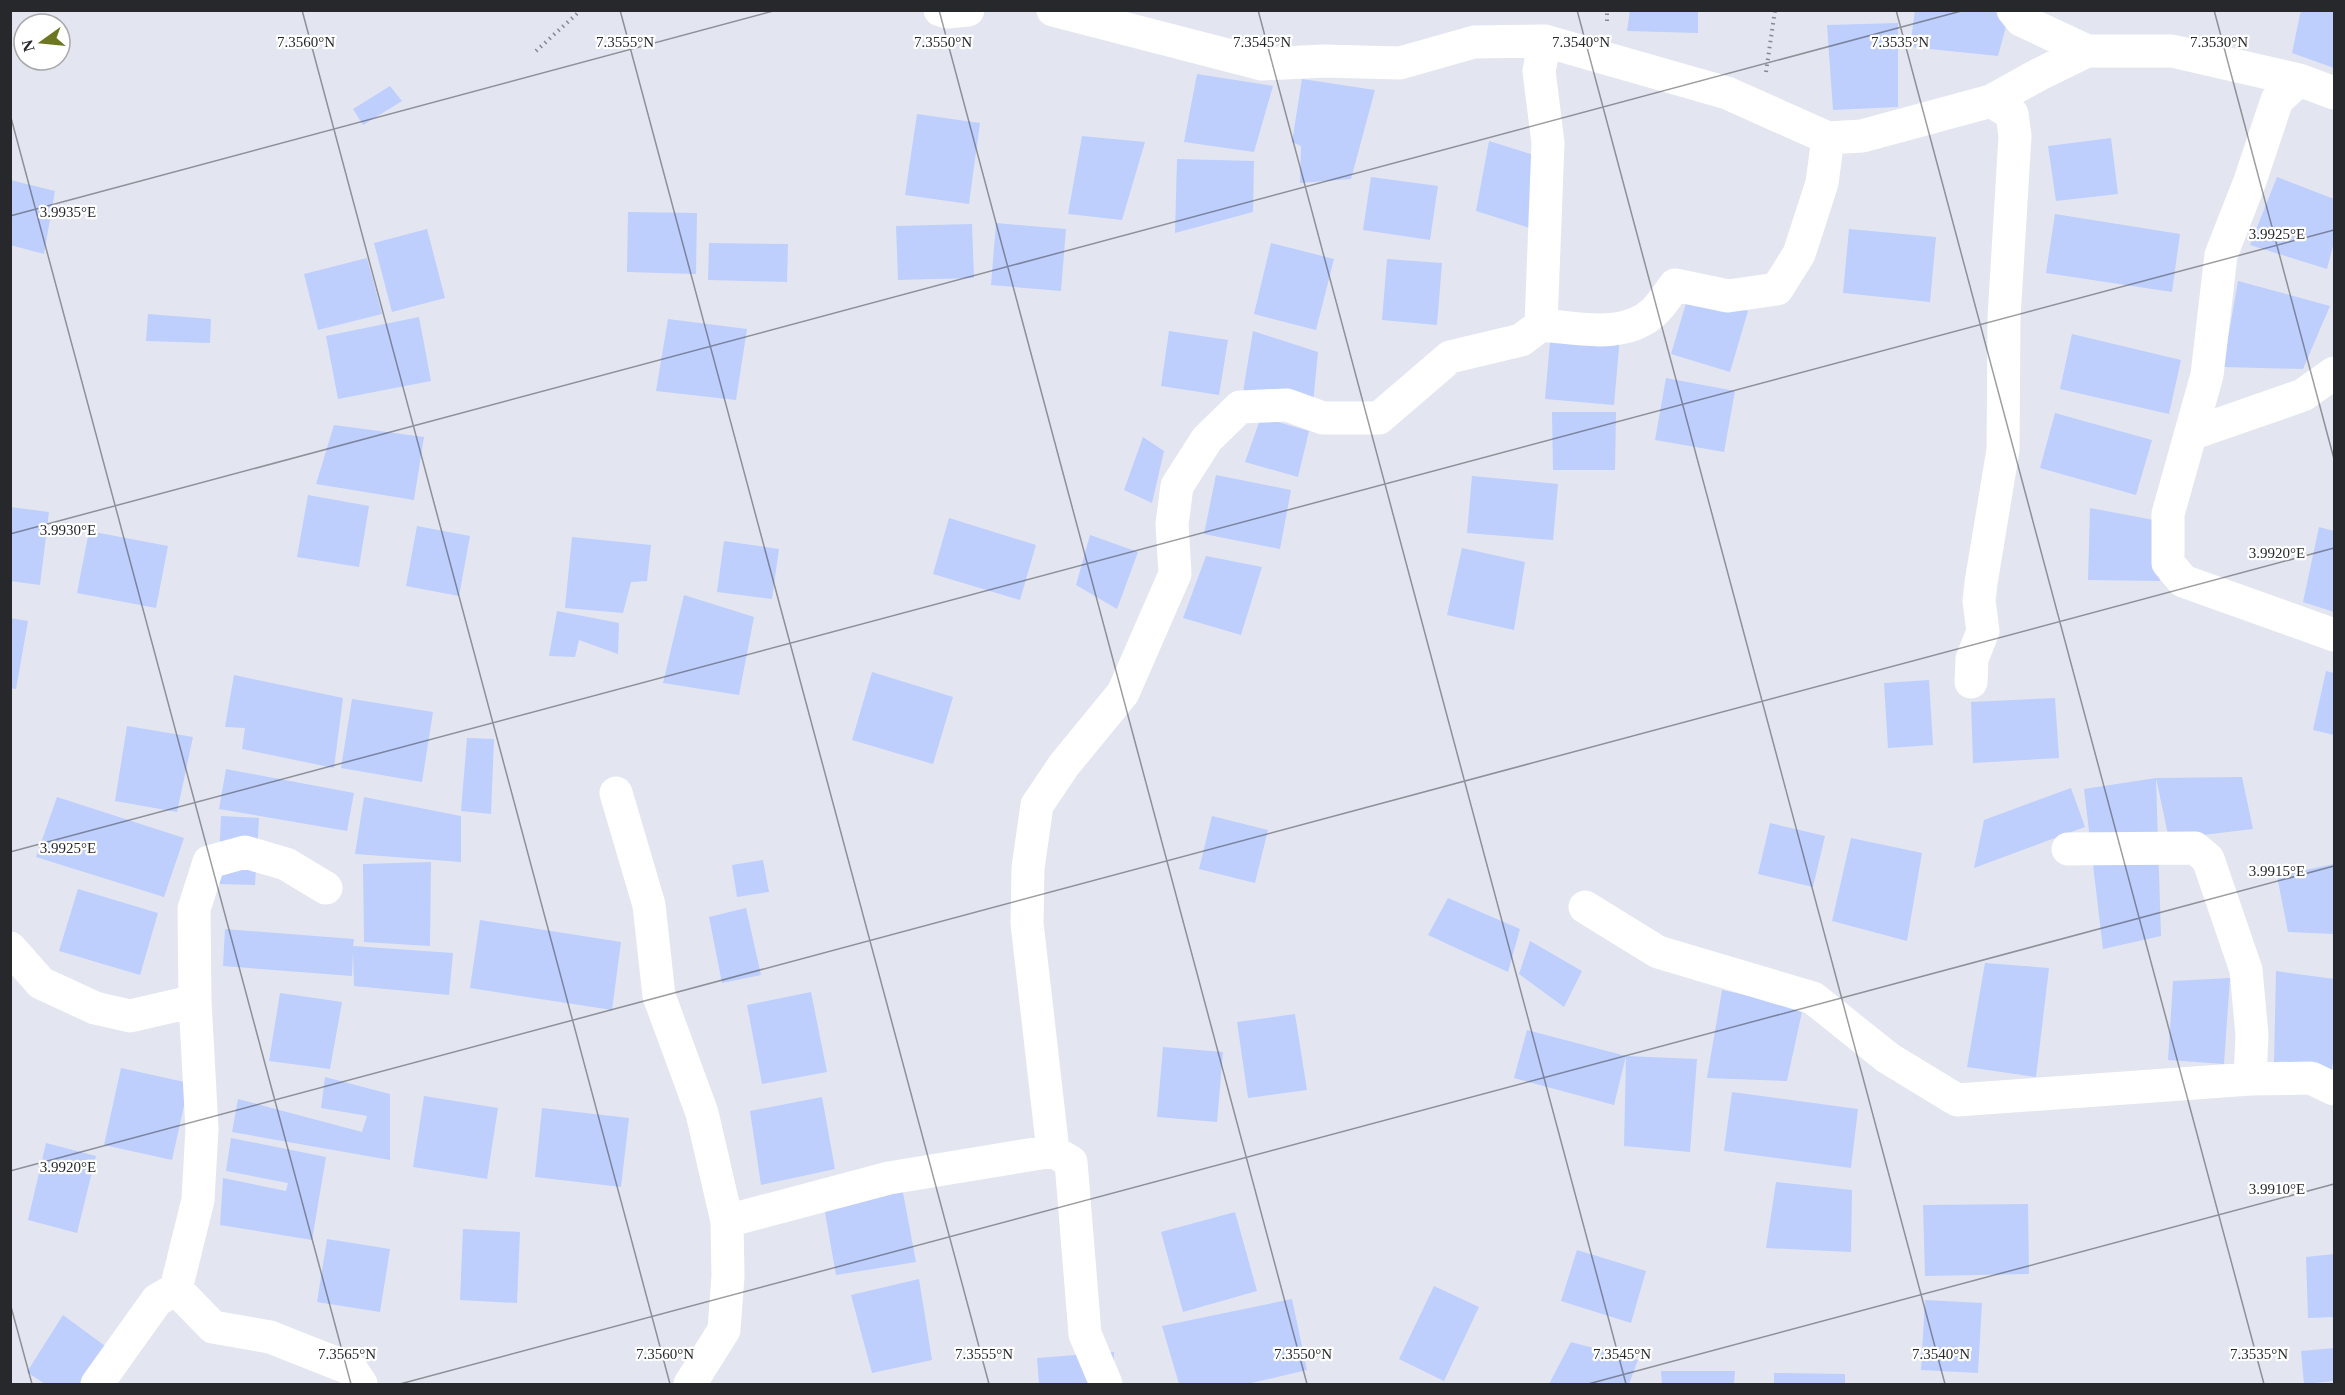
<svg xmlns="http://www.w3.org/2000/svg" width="2345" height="1395" viewBox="0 0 2345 1395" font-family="'Times New Roman',serif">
  <rect width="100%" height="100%" fill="#e3e6f0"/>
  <path fill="#becffd" d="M1630,10H1698V33L1627,31Z
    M1915,10H2000L2008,19L1998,56L1910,47Z
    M2301,10H2334V68L2292,53Z
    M1898,23V107L1833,110L1827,25Z
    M1197,74L1273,86L1254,152L1184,142Z
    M1302,79L1375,90L1351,179L1300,183L1301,146L1292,142Z
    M390,86L402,101L363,125L353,109Z
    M917,114L980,123L969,204L905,195Z
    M1082,136L1145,142L1122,220L1068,214Z
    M2111,138L2118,194L2056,201L2048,146Z
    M1489,141L1537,156L1533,229L1476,211Z
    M1177,159L1254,161L1253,212L1175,233Z
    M1371,177L1438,186L1430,240L1363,230Z
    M2277,177L2334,199V242L2327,269L2250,245Z
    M10,180L55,191L44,254L10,245Z
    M628,212L697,213L696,274L627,272Z
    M2055,214L2180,234L2172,292L2046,273Z
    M996,223L1066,229L1061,291L991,285Z
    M972,224L974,278L898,280L896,226Z
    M427,229L445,298L392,312L374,243Z
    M1849,229L1936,237L1930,302L1843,293Z
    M709,243L788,244L787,282L708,280Z
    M1271,243L1334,259L1316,330L1254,314Z
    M367,258L382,314L318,330L304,274Z
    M1387,259L1442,263L1437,325L1382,320Z
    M2238,281L2330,306L2303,369L2223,367Z
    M1689,293L1748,311L1730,372L1671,354Z
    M148,314L211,319L210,343L146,341Z
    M419,317L431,381L338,399L326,336Z
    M668,319L747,329L736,400L656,391Z
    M1551,330L1620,336L1614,405L1545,399Z
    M1169,331L1228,340L1219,395L1161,386Z
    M1253,331L1318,352L1313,404L1242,398Z
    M2072,334L2181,360L2169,414L2060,389Z
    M1666,378L1735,391L1724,452L1655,440Z
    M1552,412H1616L1615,470H1553Z
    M2055,413L2152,440L2136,495L2040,468Z
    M1261,417L1309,431L1298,477L1245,462Z
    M334,425L424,437L414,500L316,484Z
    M1143,437L1164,451L1152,503L1124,490Z
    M1216,475L1291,490L1280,549L1204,534Z
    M1472,476L1558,484L1553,540L1467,533Z
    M308,495L369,506L359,567L297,557Z
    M10,507L49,512L40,585L10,581Z
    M2090,508L2154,520L2160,581L2088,580Z
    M949,518L1036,545L1020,600L933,574Z
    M417,526L470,536L459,596L406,586Z
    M2319,527L2334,531V612L2303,602Z
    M89,531L168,546L156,608L77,593Z
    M1090,535L1138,552L1117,609L1076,585Z
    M572,537L651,545L647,581L631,582L623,613L565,608Z
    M724,541L779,549L772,599L717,592Z
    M1462,548L1525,562L1514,630L1447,615Z
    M1206,556L1262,567L1241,635L1183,618Z
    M684,595L754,617L739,695L663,683Z
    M557,611L619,623L618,654L579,640L575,657L549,656Z
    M10,618L28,621L16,689L10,688Z
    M2326,671L2334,673V735L2313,730Z
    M872,672L953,697L933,764L852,740Z
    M234,675L343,698L334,768L242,749L245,728L225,727Z
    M1929,680L1933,745L1888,748L1884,683Z
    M2055,698L2059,758L1973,763L1971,702Z
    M352,699L433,712L422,782L341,768Z
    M127,726L193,737L177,812L115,801Z
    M467,738L494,739L491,814L461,811Z
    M226,769L354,793L347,831L219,809Z
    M2242,777L2253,829L2169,839L2156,778Z
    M2156,778L2161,936L2103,949L2084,789Z
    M2071,788L2085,827L1974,868L1984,820Z
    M57,797L184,838L164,897L36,857Z
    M364,797L461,816V862L355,854Z
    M221,816L259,818L255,885L218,884Z
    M1212,816L1268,830L1255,883L1199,869Z
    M1770,823L1825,836L1813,887L1758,874Z
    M1851,838L1922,853L1907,941L1832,921Z
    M763,860L769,892L737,897L732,865Z
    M431,862L430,946L364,942L363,864Z
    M2334,864V934L2288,932L2277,876Z
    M78,889L158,913L140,975L59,951Z
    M1448,898L1520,929L1508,972L1428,935Z
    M746,908L761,975L722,983L709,917Z
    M480,920L621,942L612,1010L470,988Z
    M225,929L354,939L353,946L453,953L449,995L354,986L353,952L352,976L223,966Z
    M1530,941L1582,971L1564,1007L1519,974Z
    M1985,963L2049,968L2036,1077L1967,1067Z
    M2276,971L2334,979V1056L2331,1073L2274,1063Z
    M2230,978L2224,1064L2168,1060L2173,981Z
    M1722,990L1803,1007L1787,1081L1707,1078Z
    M811,992L827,1072L762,1084L747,1005Z
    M280,993L342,1002L330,1069L269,1061Z
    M1295,1014L1307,1090L1248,1098L1237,1022Z
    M1527,1030L1626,1056L1614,1105L1514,1078Z
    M1163,1047L1223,1052L1217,1122L1157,1117Z
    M1626,1056L1697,1059L1690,1152L1624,1146Z
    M121,1068L189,1083L172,1160L104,1145Z
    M325,1077L390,1094V1160L232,1132L238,1099L362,1132L367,1116L321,1108Z
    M1732,1092L1858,1109L1851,1168L1724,1151Z
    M424,1096L498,1108L487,1179L413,1167Z
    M822,1097L835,1169L761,1185L750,1111Z
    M542,1108L629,1118L621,1187L535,1177Z
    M231,1138L326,1157L312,1240L220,1225L223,1178L286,1191L288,1183L226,1171Z
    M46,1143L96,1156L77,1233L28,1220Z
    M901,1182L916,1262L836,1275L823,1201Z
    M1776,1182L1852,1190L1851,1252L1766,1248Z
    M2028,1204L2029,1274L1925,1276L1923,1205Z
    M1235,1212L1257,1291L1183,1312L1161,1232Z
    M463,1229L520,1232L517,1303L460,1300Z
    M327,1239L390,1249L380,1312L317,1302Z
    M1577,1250L1646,1271L1631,1323L1561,1301Z
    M2334,1254V1317L2308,1318L2306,1257Z
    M919,1279L932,1360L872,1373L851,1295Z
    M1434,1286L1479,1307L1444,1381L1399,1359Z
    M1292,1299L1307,1370L1247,1384H1179L1162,1326Z
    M1925,1300L1982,1303L1978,1373L1921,1370Z
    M63,1315L116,1354L93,1384H45L27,1372Z
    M1571,1342L1638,1360L1629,1384H1549Z
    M2334,1348V1381L2304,1384L2301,1351Z
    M1114,1352L1113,1384H1039L1037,1358Z
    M1661,1371H1735L1734,1384H1662Z
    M1774,1373L1845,1374V1384H1774Z"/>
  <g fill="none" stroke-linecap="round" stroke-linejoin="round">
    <path stroke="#878990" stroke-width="4" stroke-dasharray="1.5 4.5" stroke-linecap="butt" d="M1607,21V10
      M536,51L581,10
      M1766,72L1775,10"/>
    <path stroke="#fff" stroke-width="33" d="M940,10L947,12L968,10
      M1053,10L1262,64L1324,61L1400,63L1474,42L1545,41L1727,93L1828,138L1862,136L1991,101L2038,75L2087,51
      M2013,10L2021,20L2087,51H2172L2299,80L2334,93
      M2299,80L2277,100L2250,181L2221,255L2207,375L2168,514V563L2183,581L2334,635
      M1541,325L1548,143L1539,71L1545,41
      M2191,434L2303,395L2334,373
      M1971,682L1972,659L1983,631L1979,601L1981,583L2003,450L2004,318L2015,136L2012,114L1991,101
      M616,793L649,905L659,996L702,1113L727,1221L728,1276L724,1330L690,1384
      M2068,849L2195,848L2208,859L2246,970L2252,1035L2250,1079
      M1585,907L1658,952L1813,998L1888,1058L1957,1100L2250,1079L2311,1078L2334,1089
      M10,948L41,983L95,1008L130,1016L195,1001
      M1053,1151L1027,923L1028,868L1037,805L1064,765L1123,693L1175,574L1172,524L1177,486L1207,439L1240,407L1287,405L1323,418H1379L1450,357L1521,340L1541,325C1577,328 1625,340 1655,311C1662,304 1669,293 1675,285L1728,296L1777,289L1799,254L1822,183L1828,138
      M727,1221L889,1178L1053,1151L1071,1162L1085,1334L1106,1384
      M176,1289L213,1327L270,1337L351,1369L361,1384
      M97,1384L157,1300L176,1289L198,1200L202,1129L195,1001L194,909L209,862L245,852L286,864L326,888"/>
  </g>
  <path fill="none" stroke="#27282c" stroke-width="1.5" stroke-opacity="0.45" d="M302,10L670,1384M620,10L989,1384M939,10L1307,1384M1258,10L1626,1384M1577,10L1945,1384M1896,10L2264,1384M2214,10L2334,459M10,114L351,1384M10,216L777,10M10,534L1965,10M10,852L2334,230M10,1171L2334,548M10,1303L32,1384M400,1384L2334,866M1588,1384L2334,1184"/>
  <g font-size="15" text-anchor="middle" fill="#27282c" stroke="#fff" stroke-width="4.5" stroke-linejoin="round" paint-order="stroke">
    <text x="306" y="47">7.3560°N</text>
    <text x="625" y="47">7.3555°N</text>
    <text x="943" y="47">7.3550°N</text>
    <text x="1262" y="47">7.3545°N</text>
    <text x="1581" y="47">7.3540°N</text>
    <text x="1900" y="47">7.3535°N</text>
    <text x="2219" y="47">7.3530°N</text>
    <text x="68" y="217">3.9935°E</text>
    <text x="2277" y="239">3.9925°E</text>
    <text x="68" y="535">3.9930°E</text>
    <text x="2277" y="558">3.9920°E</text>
    <text x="68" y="853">3.9925°E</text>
    <text x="2277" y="876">3.9915°E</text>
    <text x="68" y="1172">3.9920°E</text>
    <text x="2277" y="1194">3.9910°E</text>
    <text x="347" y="1359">7.3565°N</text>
    <text x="665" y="1359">7.3560°N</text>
    <text x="984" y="1359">7.3555°N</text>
    <text x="1303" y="1359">7.3550°N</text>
    <text x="1622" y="1359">7.3545°N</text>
    <text x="1941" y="1359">7.3540°N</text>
    <text x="2259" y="1359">7.3535°N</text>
  </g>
  <rect width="2345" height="1395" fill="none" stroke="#27282c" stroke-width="24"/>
  <g transform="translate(42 42) rotate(255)"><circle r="28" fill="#ffffff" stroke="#a9a9ab" stroke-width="1.5"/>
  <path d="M0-4.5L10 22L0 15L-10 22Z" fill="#6d7721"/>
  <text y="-9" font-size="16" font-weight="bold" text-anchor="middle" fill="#27282c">N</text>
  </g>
</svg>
